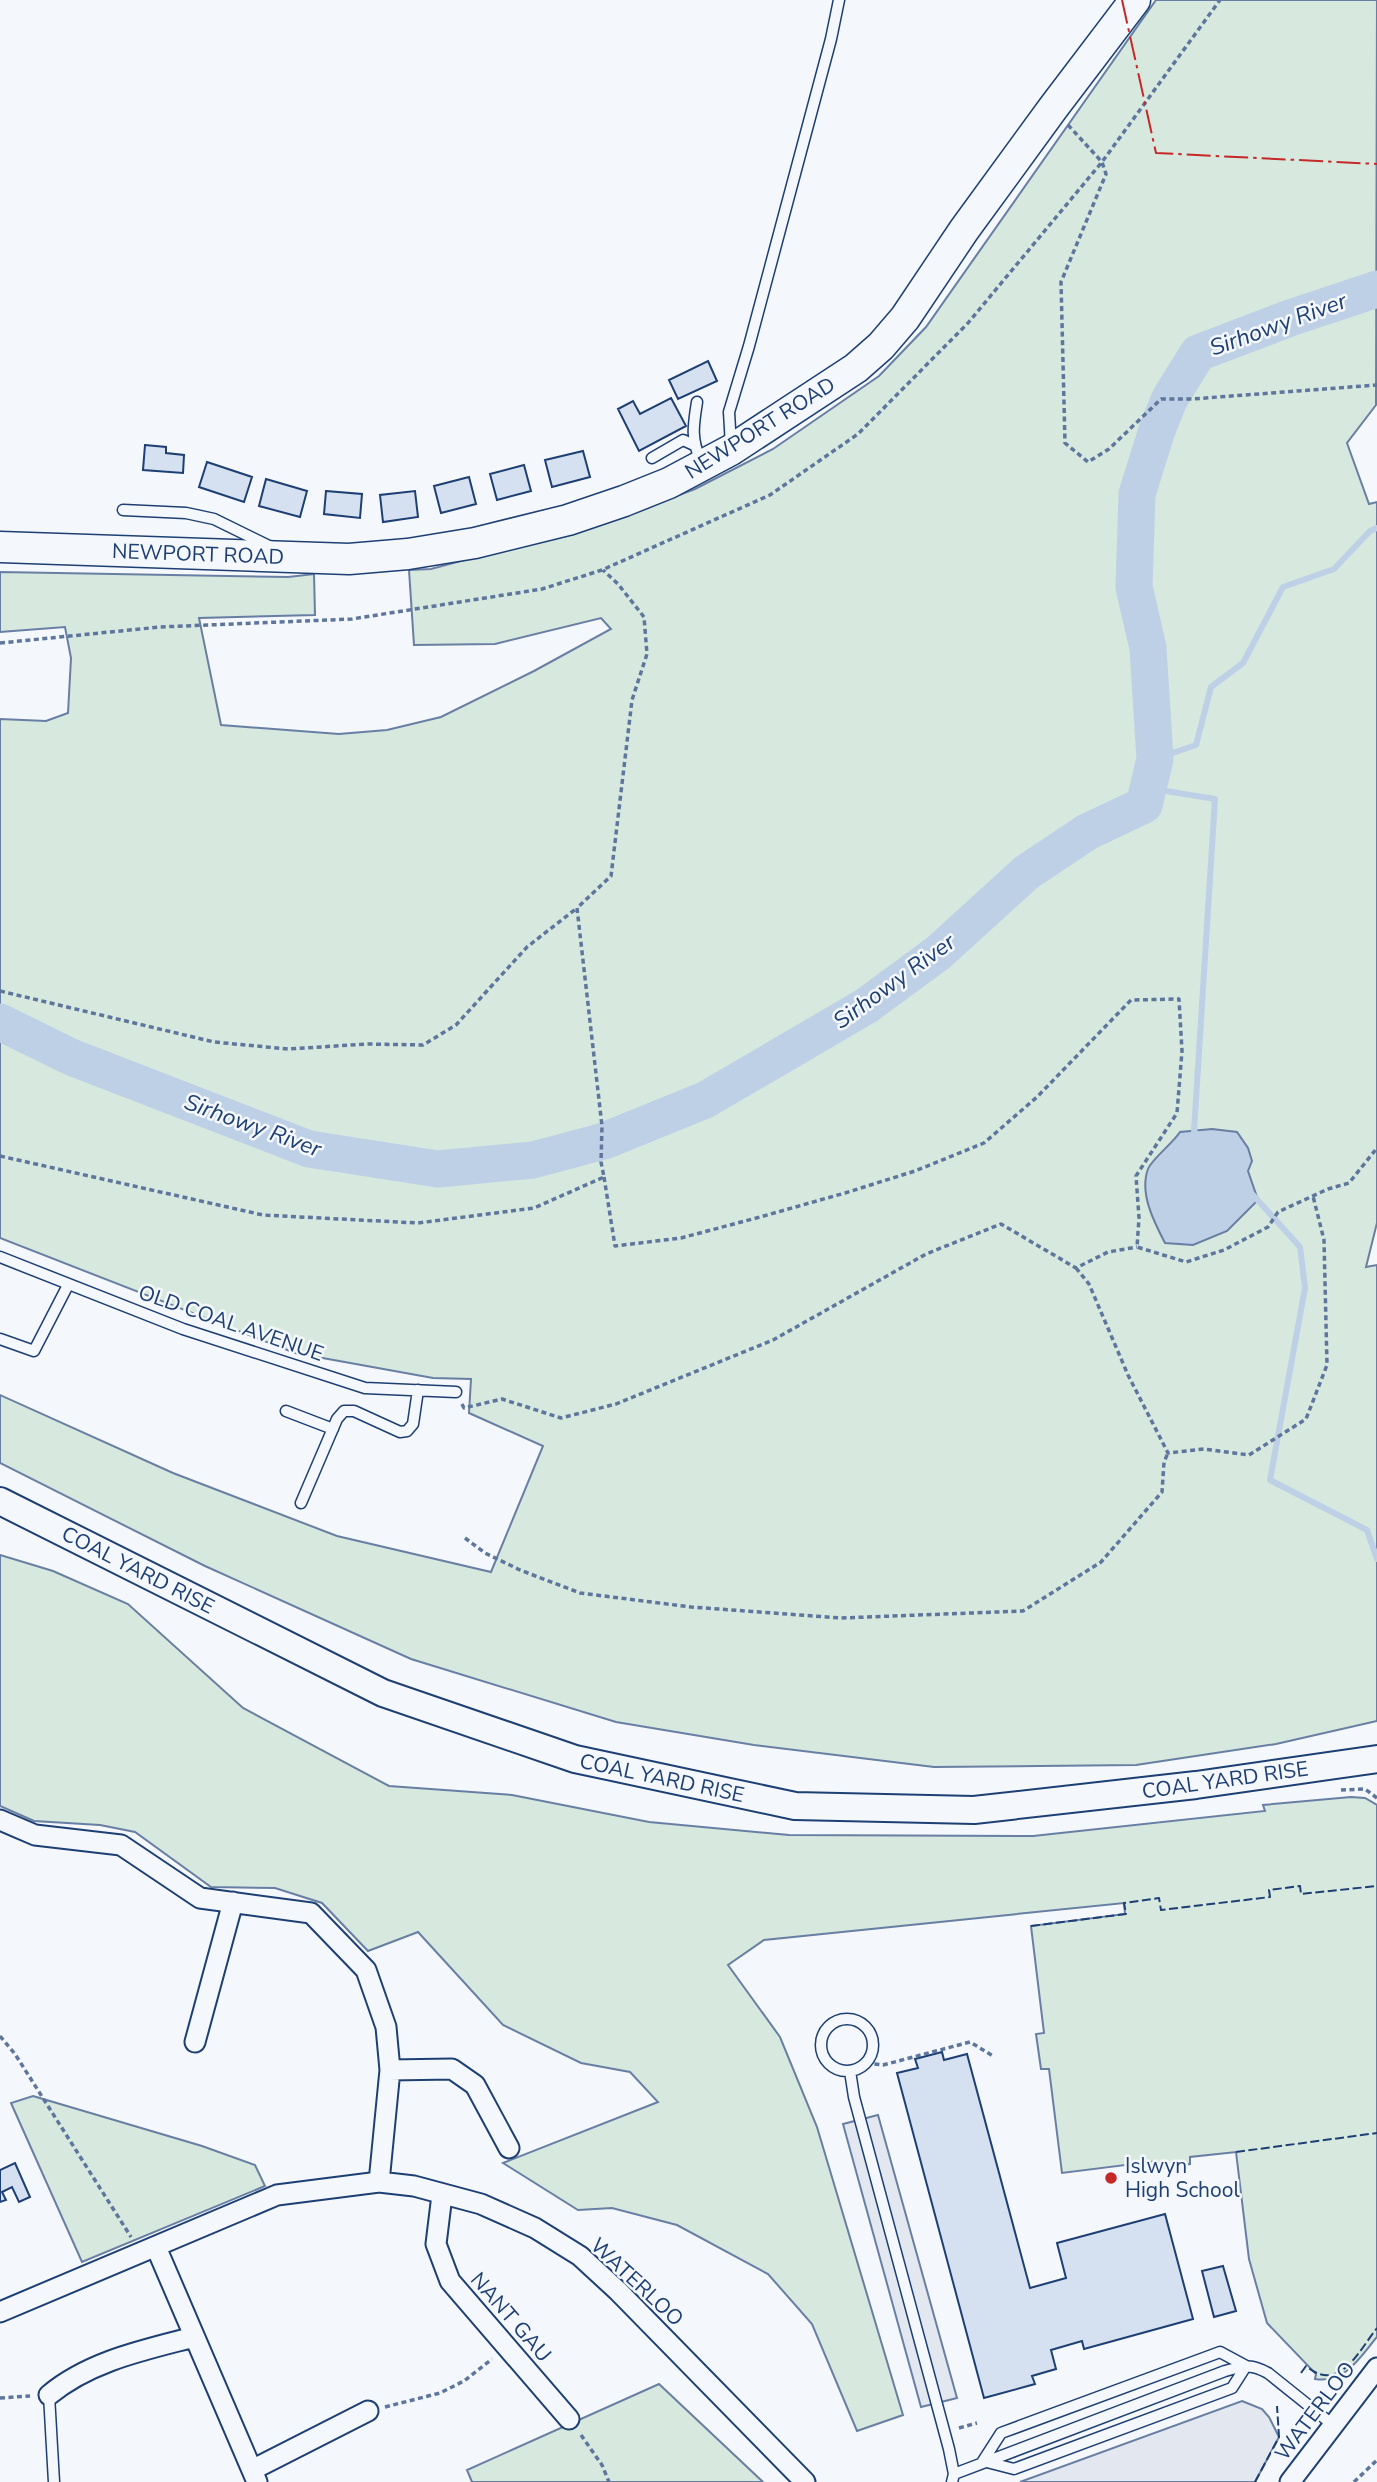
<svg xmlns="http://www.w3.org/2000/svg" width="1377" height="2482" viewBox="0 0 1377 2482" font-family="'Nunito Sans',sans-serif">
  <rect width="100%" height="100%" fill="#f4f7fb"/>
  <path fill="#d7e8df" stroke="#687fa3" stroke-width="2" d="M1156,0H1377L1376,405L1347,443L1369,504L1377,502V1223L1366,1267L1377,1265V1721L1276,1744L1136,1765L934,1767L754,1745L616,1722L411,1659L205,1566L0,1463V1395L173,1473L337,1536L491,1572L543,1446L469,1413L471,1379L433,1378L295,1353L0,1238V719L46,721L68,713L71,658L65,627L0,632V572L288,577L314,574L315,615L199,618L221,725L339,734L387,730L441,717L534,671L611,629L601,618L495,644L414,645L409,570L431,569L610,521L695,489L773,449L879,376L926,327Z
    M0,1555L53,1571L128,1604L243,1708L389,1786L512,1795L649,1822L789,1835L1033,1836L1265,1811L1263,1805L1351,1797L1365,1798L1377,1805V2337C1360,2357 1345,2384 1315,2379L1316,2374L1267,2323L1249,2259L1236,2152L1190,2157V2164L1159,2168L1157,2161L1062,2173L1049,2069H1041L1036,2034L1044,2033L1031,1926L1125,1914L1124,1903L764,1940L728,1965L780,2037L817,2127L903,2415L857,2431L812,2324L768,2274L677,2225L612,2208L578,2210L503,2163L658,2102L630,2072L581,2063L503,2025L418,1932L368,1951L322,1903L275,1888L211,1887L135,1832L100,1825L34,1821L0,1806Z
    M33,2096L202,2146L255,2165L265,2186L82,2262L11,2103Z
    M659,2384L763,2482H472L467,2470Z"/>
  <path fill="#e3e8f0" stroke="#687fa3" stroke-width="2" d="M878,2115L957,2398L921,2407L843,2124Z
    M1242,2401L1262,2409L1269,2417L1279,2437L1255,2482H1020Z"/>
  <path fill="#bed0e5" stroke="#687fa3" stroke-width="2" d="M1212,1129L1237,1132L1248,1148L1252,1161L1248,1171L1258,1200L1227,1231L1193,1245L1165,1243C1154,1222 1139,1193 1148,1169C1152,1159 1173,1143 1180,1132Z"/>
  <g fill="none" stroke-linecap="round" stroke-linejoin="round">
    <path stroke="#bed0e5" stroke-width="6" d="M1155,759L1196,745L1211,687L1243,663L1283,587L1334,569L1370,531L1377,528
      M1148,788L1215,799L1194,1131L1199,1136
      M1253,1195L1300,1247L1305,1288L1270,1480L1367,1530L1377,1559"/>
    <path stroke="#bed0e5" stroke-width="37" d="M0,1022L71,1057L309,1149L438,1169L533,1160L604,1141L705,1100L866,1006L938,953L1027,872L1087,832L1144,805L1155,759L1148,648L1134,587L1137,494L1157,430L1170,398L1198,353L1290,318L1377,289"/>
  </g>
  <path fill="#d5e0f0" stroke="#1d3f73" stroke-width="2" d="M708,361L717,381L678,399L669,380Z
    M671,398L686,426L639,451L618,409L633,401L640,414Z
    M145,445L166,447V453L184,455L183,473L143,470Z
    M583,451L590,477L552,487L545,460Z
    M207,462L252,477L244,502L199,487Z
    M524,465L531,491L497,500L490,474Z
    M469,477L476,504L441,513L434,486Z
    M266,479L307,491L300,517L259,506Z
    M326,491L362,494L360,518L324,514Z
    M415,491L418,517L383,522L380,495Z
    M942,2052L944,2060L967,2054L1030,2288L1066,2278L1057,2243L1165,2214L1193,2319L1084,2349L1082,2341L1051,2350L1056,2369L1032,2376L1035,2384L984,2398L897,2073L918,2068L915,2059Z
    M15,2163L30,2197L19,2202L12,2187L2,2192L6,2200L0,2202V2170Z
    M1223,2266L1236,2311L1214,2317L1202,2271Z"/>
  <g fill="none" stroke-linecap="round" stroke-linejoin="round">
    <defs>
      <path id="lane" d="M697,402C693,427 691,438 701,462
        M731,446L729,412L749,346L831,39L839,0
        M652,458L683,440L694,445
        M123,510L186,513L214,519L269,546
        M0,1257L183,1329L365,1388L456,1392
        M0,1339L34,1351L68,1285
        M286,1411L333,1429
        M301,1503L337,1419L344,1411H354L400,1432L407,1431L413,1424L418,1390
        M821 2045a26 26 0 1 1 52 0a26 26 0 1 1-52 0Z
        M850,2071L854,2097L949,2449L954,2474L952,2482
        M49,2395L54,2482
        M983,2461L1001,2433L1212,2355L1220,2352L1246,2366
        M983,2461L1014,2469L1232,2388L1246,2366
        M954,2474L1225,2371C1244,2366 1250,2363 1268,2373L1333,2425"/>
      <path id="street" d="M0,1820L35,1835L121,1845L200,1898L311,1913L366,1970L386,2027L390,2070L379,2182
        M195,2042L233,1902
        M390,2070L452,2069L475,2085L509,2148
        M442,2195L436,2244L450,2281L569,2419
        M156,2247L257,2482
        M0,2312L277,2195L379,2182L414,2186L481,2204L535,2228L580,2256L618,2291L805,2482
        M49,2395C90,2361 144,2350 194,2337
        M252,2470L368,2411
        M1290,2482L1377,2368"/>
      <path id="secondary" d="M0,1501L383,1693L575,1759L795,1806L974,1810L1196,1785L1377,1759"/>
      <path id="primary" d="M0,547L349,559L408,554L475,543L568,520L624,501L669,483L731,450L856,368L881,346L905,318L964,230L1053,108L1135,0"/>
    </defs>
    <use href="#lane" stroke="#1d3f73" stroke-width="13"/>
    <use href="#street" stroke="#1d3f73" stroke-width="23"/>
    <use href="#secondary" stroke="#1d3f73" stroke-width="30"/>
    <use href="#primary" stroke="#1d3f73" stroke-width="33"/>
    <path stroke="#5e769c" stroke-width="3.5" stroke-dasharray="5 3.5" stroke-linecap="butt" d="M1068,125L1102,162L1106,174L1061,282L1065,443L1088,462L1109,449L1161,399H1192L1377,385
      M0,643L160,627L352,619L542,589L602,570L770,495L858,434L968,323L1102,162L1220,0
      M0,991L214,1042L288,1049L368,1044L423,1045L456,1025L527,947L577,908
      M0,1156L263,1215L418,1223L534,1208L604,1177L601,1162L602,1126L577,908L611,876L632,700L647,654L644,617L618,584L603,570
      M604,1177L615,1246L681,1238L760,1217L845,1193L915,1171L984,1143L1037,1097L1131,1000L1179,999L1182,1051L1177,1113L1136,1176L1139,1218L1137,1247L1186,1262L1224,1250L1268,1227L1278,1212L1328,1189L1349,1183L1377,1148
      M1076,1268L1089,1284L1128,1375L1168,1453L1204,1449L1249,1455L1306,1419L1327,1365L1324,1240L1313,1196
      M462,1404L464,1408L502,1399L561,1418L616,1404L773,1340L926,1254L1001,1224L1076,1268L1108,1252L1137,1247
      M465,1538L485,1553L520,1570L580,1593L691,1607L841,1618L1023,1611L1101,1562L1162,1492L1164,1462L1168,1453
      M1341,1790L1365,1789L1377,1798
      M0,2036L15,2054L131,2237
      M866,2063L883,2065L970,2042L993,2056
      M0,2398L30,2396
      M385,2407L440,2393L464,2381L492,2359
      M959,2428L977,2423
      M581,2435L602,2465L609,2482
      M1354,2482L1377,2460"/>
    <use href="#lane" stroke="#f4f7fb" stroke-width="10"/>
    <use href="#street" stroke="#f4f7fb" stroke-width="19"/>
    <use href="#secondary" stroke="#f4f7fb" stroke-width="26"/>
    <use href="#primary" stroke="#f4f7fb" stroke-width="30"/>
    <path stroke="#1d3f73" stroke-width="2" stroke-dasharray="9 3.5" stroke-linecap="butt" d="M1031,1926L1126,1914L1124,1903L1159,1898L1161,1910L1270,1897L1269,1890L1300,1886L1301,1894L1377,1886
      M1236,2152L1377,2133
      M1301,2373L1306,2366C1339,2394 1358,2352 1377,2328
      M1255,2482L1279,2437L1277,2406"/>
    <path stroke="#c62828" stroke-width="2" stroke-dasharray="24 5 3.5 5" stroke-linecap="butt" d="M1122,0L1156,153L1377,164"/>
  </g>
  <circle fill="#c62828" stroke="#f4f7fb" stroke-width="2.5" cx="1111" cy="2178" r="7"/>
  <g text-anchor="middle" stroke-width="5" stroke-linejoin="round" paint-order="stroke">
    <g font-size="21" fill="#1d3f73" stroke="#f4f7fb">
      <text transform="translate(760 428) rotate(-32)" y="7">NEWPORT ROAD</text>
      <text transform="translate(198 554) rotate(2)" y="7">NEWPORT ROAD</text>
      <text transform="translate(231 1323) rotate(19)" y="7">OLD COAL AVENUE</text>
      <text transform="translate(138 1570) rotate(27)" y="7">COAL YARD RISE</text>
      <text transform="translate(662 1778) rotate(12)" y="7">COAL YARD RISE</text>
      <text transform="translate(1225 1780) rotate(-8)" y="7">COAL YARD RISE</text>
      <text transform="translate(637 2282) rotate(43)" y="7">WATERLOO</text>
      <text transform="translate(511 2317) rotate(49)" y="7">NANT GAU</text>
      <text transform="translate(1315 2411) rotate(-53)" y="7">WATERLOO</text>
    </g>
    <g font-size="21" fill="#1d3f73" stroke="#f4f7fb" text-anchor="start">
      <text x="1125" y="2173">Islwyn<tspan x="1125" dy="24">High School</tspan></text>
    </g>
    <g font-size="23" font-style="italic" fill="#1d3f73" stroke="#f4f7fb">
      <text transform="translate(1278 324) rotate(-20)" y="8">Sirhowy River</text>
      <text transform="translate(894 981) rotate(-36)" y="8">Sirhowy River</text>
      <text transform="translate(253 1125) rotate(20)" y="8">Sirhowy River</text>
    </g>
  </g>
</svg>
